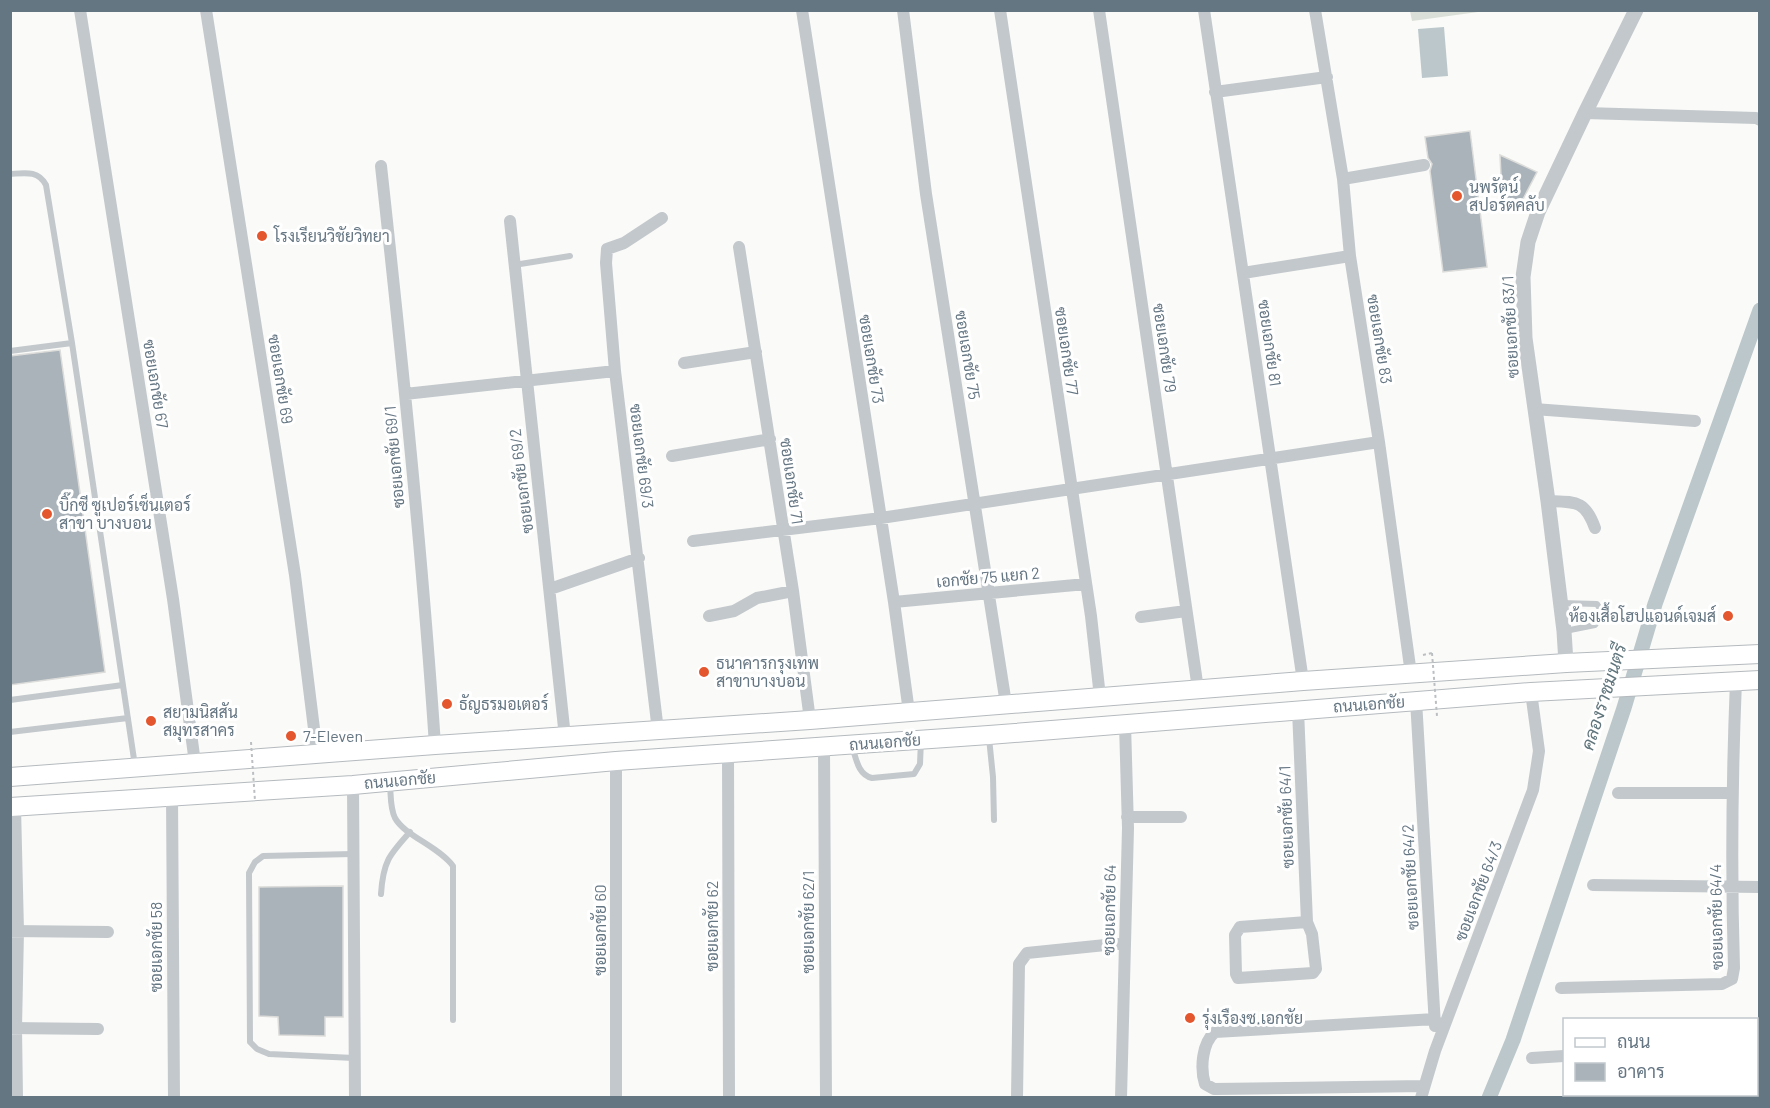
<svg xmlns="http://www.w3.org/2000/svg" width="1770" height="1108" viewBox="0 0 1770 1108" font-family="Barlow,Sarabun,sans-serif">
  <rect width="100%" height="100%" fill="#fafaf8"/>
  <path fill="#dadfd7" d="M1478,11V12L1412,21L1410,11Z"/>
  <path fill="#bbc7cb" d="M1444,27L1448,76L1422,78L1418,29Z"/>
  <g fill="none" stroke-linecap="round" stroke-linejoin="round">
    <path stroke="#bbc7cb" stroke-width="15" d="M1489,1098L1513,1040L1624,708L1655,604L1760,310"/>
  </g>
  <path fill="#aab3b9" stroke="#dcdcda" stroke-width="1.5" d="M1470,131L1487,267L1443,272L1430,171L1432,164L1428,158L1425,137Z
    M1500,155L1537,172L1521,203L1502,197Z
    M60,350L105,672L10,685V356Z
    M343,886V1017H325V1036L279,1035L278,1017L259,1016V887Z"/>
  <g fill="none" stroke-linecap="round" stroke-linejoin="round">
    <defs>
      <path id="primary" d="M10,777L435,745L810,720L1303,681L1566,663L1760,654
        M10,807L353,785L616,761L989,735L1531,692L1760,680"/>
    </defs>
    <use href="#primary" stroke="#b5babe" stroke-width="20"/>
    <path stroke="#bbbfc2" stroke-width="2" stroke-dasharray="3 3" stroke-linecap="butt" d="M1423,655L1432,653"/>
    <path stroke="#c3c8cc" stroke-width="6" d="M10,174C25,173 38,170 46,185L72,343L135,766
      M514,265L570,256
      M10,351L72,343
      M1561,603L1597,604L1600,609L1601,616L1595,625L1565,631
      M10,700L123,685
      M10,732L128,718
      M989,738L993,777L994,820
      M852,746C856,758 858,775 872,778L914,774L920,764L921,740
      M390,785C391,796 390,808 395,818C405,836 438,846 453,866V1020
      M353,854L263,856L255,862L249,873L250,1042L257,1049L269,1054L354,1058
      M381,894C383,862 389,855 410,832"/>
    <path stroke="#c3c8cc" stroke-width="12" d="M80,10L173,599L195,763
      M206,10L295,575L317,753
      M802,10L894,602L909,712
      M903,10L926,194L1006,704
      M1000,10L1091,616L1100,697
      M1099,10L1198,689
      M1204,10L1303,681
      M1315,10L1343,179L1350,256L1379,442L1411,674
      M1215,92L1327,77
      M1585,113L1756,118L1760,120
      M381,166C402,359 422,551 435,745
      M1343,179L1424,165
      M510,221L565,737
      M739,247L793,591L810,720
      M1243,273L1350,256
      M684,363L756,352
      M405,394L615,371
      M1534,409L1695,421
      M672,456L770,439
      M1548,501C1576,502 1585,500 1595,528
      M693,541L881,518L1379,442
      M550,589L639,558
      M894,602L1086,584
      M709,616L734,611L757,598L793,591
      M1141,617L1186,611
      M1416,700L1435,1026
      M1298,710L1307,922L1312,934L1316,969L1313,973L1238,978L1236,974L1235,935L1240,927L1307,922
      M658,731L615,371L606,263L607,249L624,243L662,218
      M824,747L826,1098
      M728,754L729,1098
      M616,761V1098
      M353,785L355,1098
      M1618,793H1732
      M172,795L174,1098
      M15,807L18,931L16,1028L17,1098
      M1127,817H1181
      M1593,885L1760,887
      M10,931L108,932
      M1561,988L1722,984L1732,979L1734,968C1731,872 1732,777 1736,681
      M10,1028L98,1029
      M1756,1046H1760
      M1532,1058L1564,1056
      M1424,1086L1214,1089L1205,1084C1200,1068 1202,1043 1215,1032L1435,1019
      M1602,1094V1098
      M1017,1098L1019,964L1027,953L1125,943
      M1121,1098L1128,828L1125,724
      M1421,1098L1435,1051L1533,790L1539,751L1531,692"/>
    <path stroke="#c3c8cc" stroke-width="15" d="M1566,663L1564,631L1548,501L1525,338L1523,277L1528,242L1538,212L1585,113L1636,10"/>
    <use href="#primary" stroke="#fff" stroke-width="18"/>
    <path stroke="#bbbfc2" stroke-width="2" stroke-dasharray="3 3" stroke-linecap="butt" d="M1432,653L1437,716
      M251,742L255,801"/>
  </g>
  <g fill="#e4572e" stroke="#fff" stroke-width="2">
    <circle cx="1457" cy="196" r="6"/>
    <circle cx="262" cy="236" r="6"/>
    <circle cx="47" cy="514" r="6"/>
    <circle cx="1728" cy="616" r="6"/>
    <circle cx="704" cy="672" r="6"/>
    <circle cx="447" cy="704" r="6"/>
    <circle cx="151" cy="721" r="6"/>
    <circle cx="291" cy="736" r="6"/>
    <circle cx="1190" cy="1018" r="6"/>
  </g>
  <g text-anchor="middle" stroke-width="6" stroke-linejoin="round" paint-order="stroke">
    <g font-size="16" fill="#657683" stroke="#fff" text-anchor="start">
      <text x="1469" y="193">นพรัตน์<tspan x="1469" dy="18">สปอร์ตคลับ</tspan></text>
      <text x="274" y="242">โรงเรียนวิชัยวิทยา</text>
      <text x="59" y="511">บิ๊กซี ซูเปอร์เซ็นเตอร์<tspan x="59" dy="18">สาขา บางบอน</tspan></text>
      <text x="1716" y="622" text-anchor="end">ห้องเสื้อโฮปแอนด์เจมส์</text>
      <text x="716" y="669">ธนาคารกรุงเทพ<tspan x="716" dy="18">สาขาบางบอน</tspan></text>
      <text x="459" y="710">ธัญธรมอเตอร์</text>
      <text x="163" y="718">สยามนิสสัน<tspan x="163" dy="18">สมุทรสาคร</tspan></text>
      <text x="303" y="742">7-Eleven</text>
      <text x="1202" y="1024">รุ่งเรืองซ.เอกชัย</text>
    </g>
    <g font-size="16" fill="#657683" stroke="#fff">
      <text transform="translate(1510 327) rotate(-93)" y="6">ซอยเอกชัย 83/1</text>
      <text transform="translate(1380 339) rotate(81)" y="6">ซอยเอกชัย 83</text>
      <text transform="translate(1270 343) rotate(82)" y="6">ซอยเอกชัย 81</text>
      <text transform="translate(1165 348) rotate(82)" y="6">ซอยเอกชัย 79</text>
      <text transform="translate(1067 351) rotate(82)" y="6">ซอยเอกชัย 77</text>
      <text transform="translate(968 355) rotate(81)" y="6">ซอยเอกชัย 75</text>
      <text transform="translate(872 359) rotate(81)" y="6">ซอยเอกชัย 73</text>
      <text transform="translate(281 379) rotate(81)" y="6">ซอยเอกชัย 69</text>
      <text transform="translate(156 384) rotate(81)" y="6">ซอยเอกชัย 67</text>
      <text transform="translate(642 456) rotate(83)" y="6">ซอยเอกชัย 69/3</text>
      <text transform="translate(394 457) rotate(-95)" y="6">ซอยเอกชัย 69/1</text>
      <text transform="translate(521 481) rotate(-97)" y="6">ซอยเอกชัย 69/2</text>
      <text transform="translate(792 481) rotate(82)" y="6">ซอยเอกชัย 71</text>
      <text transform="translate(988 577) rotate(-5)" y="6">เอกชัย 75 แยก 2</text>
      <text transform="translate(1369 704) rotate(-4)" y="6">ถนนเอกชัย</text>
      <text transform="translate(885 742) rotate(-4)" y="6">ถนนเอกชัย</text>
      <text transform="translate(400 780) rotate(-5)" y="6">ถนนเอกชัย</text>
      <text transform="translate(1286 817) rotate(-92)" y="6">ซอยเอกชัย 64/1</text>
      <text transform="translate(1410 877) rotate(-93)" y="6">ซอยเอกชัย 64/2</text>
      <text transform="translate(1478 891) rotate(-69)" y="6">ซอยเอกชัย 64/3</text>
      <text transform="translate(1109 910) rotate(-89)" y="6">ซอยเอกชัย 64</text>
      <text transform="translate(1716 917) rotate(-91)" y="6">ซอยเอกชัย 64/4</text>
      <text transform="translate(808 922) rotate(-90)" y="6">ซอยเอกชัย 62/1</text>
      <text transform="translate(712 926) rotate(-90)" y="6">ซอยเอกชัย 62</text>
      <text transform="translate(600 930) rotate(-90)" y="6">ซอยเอกชัย 60</text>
      <text transform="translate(156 947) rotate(-90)" y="6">ซอยเอกชัย 58</text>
    </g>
    <g font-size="18" font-style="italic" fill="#60757c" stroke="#fff">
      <text transform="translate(1604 697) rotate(-72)" y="6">คลองราชมนตรี</text>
    </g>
  </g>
  <rect width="1770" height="1108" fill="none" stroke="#657683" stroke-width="24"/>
  <rect x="1563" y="1018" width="195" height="78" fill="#ffffff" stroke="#c1c8cd" stroke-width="1.5"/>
  <rect x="1575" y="1038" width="30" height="9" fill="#ffffff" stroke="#c1c8cd" stroke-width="1.5"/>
  <text x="1617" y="1048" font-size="18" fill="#657683">ถนน</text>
  <rect x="1575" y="1063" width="30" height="18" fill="#aab3b9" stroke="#c1c8cd" stroke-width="1.5"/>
  <text x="1617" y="1078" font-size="18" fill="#657683">อาคาร</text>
</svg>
